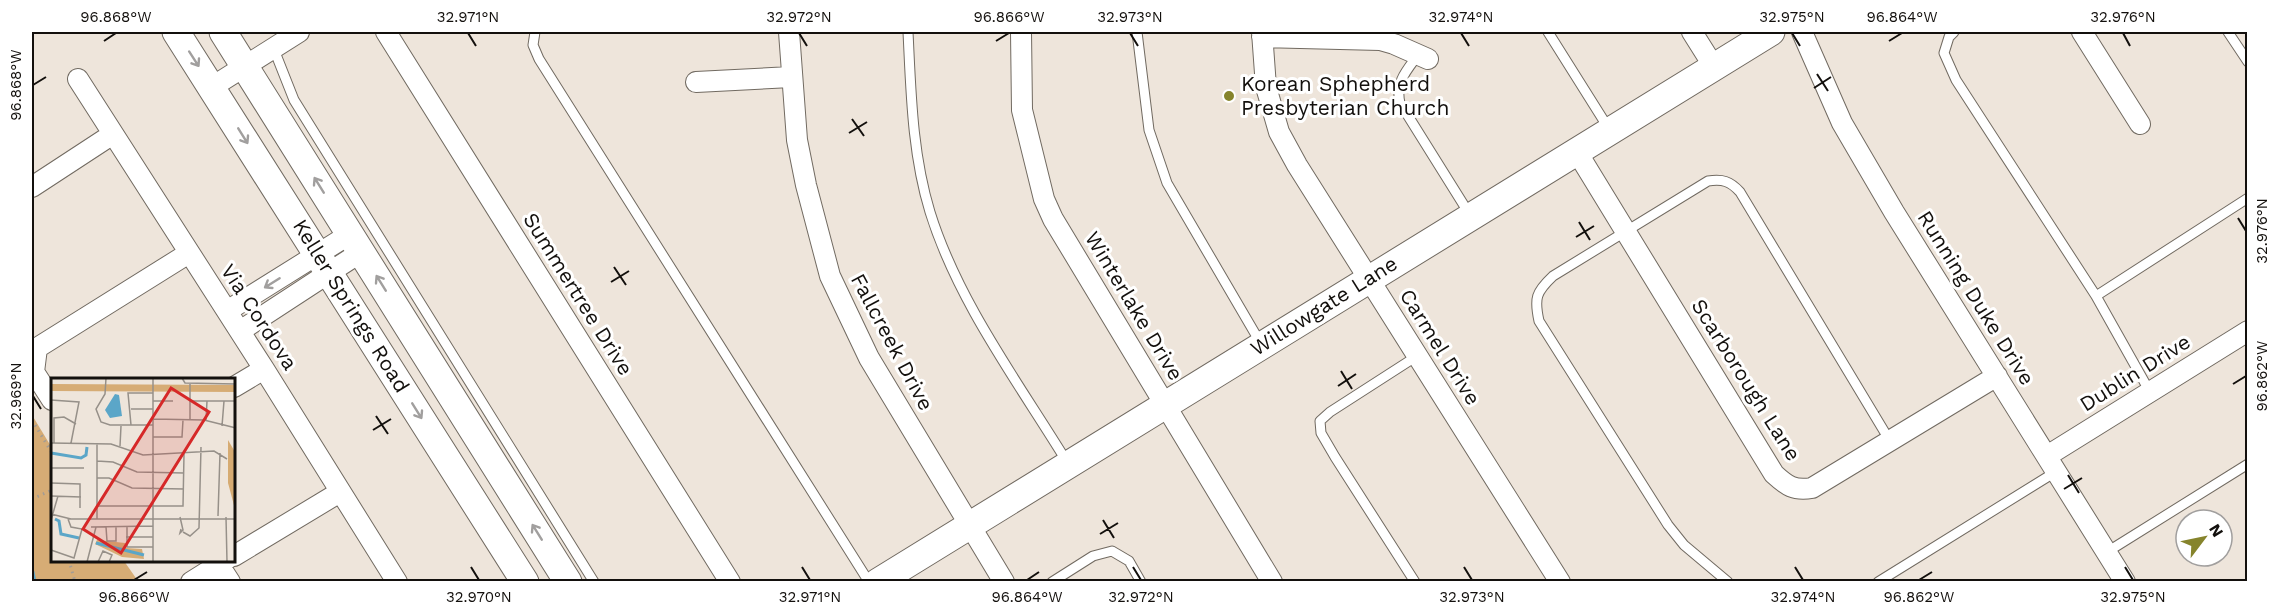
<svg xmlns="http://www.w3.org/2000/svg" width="2279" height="613" viewBox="0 0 2279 613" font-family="'Work Sans',sans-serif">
  <rect width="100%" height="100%" fill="#eee5db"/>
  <path fill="#d6ac75" d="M32,415L52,448V560L124,561L138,581H32Z"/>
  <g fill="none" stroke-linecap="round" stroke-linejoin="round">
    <path stroke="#5ba6c8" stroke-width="5" d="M32,572L34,582"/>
    <defs>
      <path id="lane" d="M535,32L533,45L539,59L869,582
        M908,32C911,92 912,153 930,212C958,302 1018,382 1067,462
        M1137,32L1149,130L1167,183L1260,342
        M1548,32L1609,129
        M1954,32L1949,37L1944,53L1956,80L2096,296L2150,392
        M2228,32L2248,62
        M273,47L294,100L594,582
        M1418,55C1407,70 1395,82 1400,103L1470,215
        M2096,296L2248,198
        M2107,552L2248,464
        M1052,582L1093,556L1112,551L1129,561L1141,582
        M1415,582L1335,457L1321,433L1320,421L1330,412L1417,356
        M1728,582L1684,545L1668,525L1539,321C1534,298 1536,292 1553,276L1708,181C1723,179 1730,181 1740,192L1890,441
        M1878,582L2057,471"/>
      <path id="street" d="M386,32L730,582
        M789,32L797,140L806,185L830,276L869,358L1004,582
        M1021,32L1022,110L1044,199L1053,219L1272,582
        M1262,32L1266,87L1279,132L1297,165L1560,582
        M1692,32L1714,67
        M1802,32L1842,123L1894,212L2125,582
        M2082,32L2140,124
        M1262,37L1380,40L1394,44L1428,59
        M78,79L264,369L397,582
        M696,82L791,77
        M212,87L299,32
        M1577,152L1774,474C1787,486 1794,491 1812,488L1997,376
        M32,187L113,134
        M227,311L350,234
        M240,331L361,252
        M234,387L264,369
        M52,400L34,372L37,348L189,253
        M2047,456L2248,331
        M234,556L340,492
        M219,565L230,582
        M191,582L226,560"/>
      <path id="secondary" d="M176,32L525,582
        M223,32L568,582
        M878,582L1771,32"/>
    </defs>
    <use href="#lane" stroke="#716a61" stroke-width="11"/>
    <use href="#street" stroke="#716a61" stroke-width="22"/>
    <use href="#secondary" stroke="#716a61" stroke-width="29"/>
    <path stroke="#a39c94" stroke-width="3" stroke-dasharray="1.5 4.5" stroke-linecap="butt" d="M32,420L52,453
      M32,499L52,490
      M69,560L75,582"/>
    <use href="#lane" stroke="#fff" stroke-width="9"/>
    <use href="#street" stroke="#fff" stroke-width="20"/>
    <use href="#secondary" stroke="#fff" stroke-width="27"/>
  </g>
  <defs><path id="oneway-shaft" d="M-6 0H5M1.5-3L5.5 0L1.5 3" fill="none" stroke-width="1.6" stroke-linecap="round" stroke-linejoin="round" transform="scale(1.5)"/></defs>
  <g stroke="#a19f9e">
    <use href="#oneway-shaft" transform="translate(194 59) rotate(57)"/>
    <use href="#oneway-shaft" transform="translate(243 136) rotate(58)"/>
    <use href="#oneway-shaft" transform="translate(319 185) rotate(-122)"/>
    <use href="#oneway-shaft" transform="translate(272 283) rotate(148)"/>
    <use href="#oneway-shaft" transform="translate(381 283) rotate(-122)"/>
    <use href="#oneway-shaft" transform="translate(417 411) rotate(58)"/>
    <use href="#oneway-shaft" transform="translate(537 532) rotate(-122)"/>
  </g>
  <path fill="none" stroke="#13100d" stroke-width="2" d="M468,33L476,46M799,33L807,46M1130,33L1138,46M1461,33L1469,46M1792,33L1800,46M2123,33L2130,46M104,41L116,33M996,41L1009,33M1889,41L1902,33M1817,74L1828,91M33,85L46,77M1814,88L1831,77M852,119L864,136M849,133L867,122M2238,218L2246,231M1579,222L1590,240M1576,237L1594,226M614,267L626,285M611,282L629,271M1341,371L1352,389M2233,384L2246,376M1338,386L1356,374M33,396L41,409M376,416L388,434M373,430L391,419M2068,475L2079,493M2064,489L2082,478M1103,520L1114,538M1100,534L1118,523M471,567L479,580M802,567L810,580M1133,567L1141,580M1464,567L1472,580M1795,567L1803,580M2125,567L2133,580M134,580L147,572M1027,580L1039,572M1919,580L1932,572"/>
  <circle fill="#86842c" stroke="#fff" stroke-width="2" cx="1229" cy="96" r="6"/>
  <g text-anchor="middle" stroke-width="6" stroke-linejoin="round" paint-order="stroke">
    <g font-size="21" fill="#13100d" stroke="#fff" text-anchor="start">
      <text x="1241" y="91">Korean Sphepherd<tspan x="1241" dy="24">Presbyterian Church</tspan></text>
    </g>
    <g font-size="21" fill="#13100d" stroke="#fff">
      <text transform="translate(578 294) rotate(58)" y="7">Summertree Drive</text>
      <text transform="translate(1976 298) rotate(58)" y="7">Running Duke Drive</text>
      <text transform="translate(351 306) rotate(58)" y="7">Keller Springs Road</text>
      <text transform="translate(1134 306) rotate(59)" y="7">Winterlake Drive</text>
      <text transform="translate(1324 306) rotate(-32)" y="7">Willowgate Lane</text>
      <text transform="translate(259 317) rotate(57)" y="7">Via Cordova</text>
      <text transform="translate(892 342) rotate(62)" y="7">Fallcreek Drive</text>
      <text transform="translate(1440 347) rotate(58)" y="7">Carmel Drive</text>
      <text transform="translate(2135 373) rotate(-32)" y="7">Dublin Drive</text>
      <text transform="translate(1746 380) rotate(58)" y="7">Scarborough Lane</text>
    </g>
  </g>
  <g transform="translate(51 378)">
    <rect width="184" height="184" fill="#eee5db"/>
    <path d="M0,6L185,7L184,14L0,13ZM46,162L74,165L75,170L91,171L93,181L71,179L44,166Z" fill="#d6ac75"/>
    <path d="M177,62L184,74V131L177,105Z" fill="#d6ab72"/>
    <path d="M64,16L68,17L71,38L59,40L54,32Z" fill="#5ba6c8"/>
    <path fill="none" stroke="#5ba6c8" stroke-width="3" d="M0,75L30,80L35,77L36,69M4,141L8,143L10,156L28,160M45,165L93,177"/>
    <path fill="none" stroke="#969089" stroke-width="1.5" d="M55,0L54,16L45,31L50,44L59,47H102M131,0L134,5L185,6M139,5V42M0,22L28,24L20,65M102,23H122M139,23H185M80,31H102M102,41L153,42L185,50M155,42L156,23M80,47L77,15H102M171,48L173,23M102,59H131L132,42M0,65L60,66L92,77L163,73L176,81M3,65V40L13,39L25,46M69,68L70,48M46,83L62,84L86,94L133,95M0,90H33M46,100H58L81,110L133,111M0,105L29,106V130M0,118L30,119M46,128H132L133,76M0,136L20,141H185M167,138L169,75M129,139L132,152L129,155L130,151M175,139L176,184M46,141V66M0,142L7,118M40,149L102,148M55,149L56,163H65V149M76,149V169H102M132,154L139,158L148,150L150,69M75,159H102M0,172L23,180L31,151L20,149L17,141M36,184L45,149M47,184L52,173L61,177L58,184M102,184V0"/>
    <path fill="#d62828" fill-opacity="0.15" stroke="#d62828" stroke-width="3" d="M120,10L158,34L70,175L32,151Z"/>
    <rect width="184" height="184" fill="none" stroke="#13100d" stroke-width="3"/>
  </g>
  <rect width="2279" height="613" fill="none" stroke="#ffffff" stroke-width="66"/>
  <g transform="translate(2204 538) rotate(58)"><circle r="28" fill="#ffffff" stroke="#a19f9e" stroke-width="1.5"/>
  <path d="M0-4.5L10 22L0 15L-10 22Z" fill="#86842c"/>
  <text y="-9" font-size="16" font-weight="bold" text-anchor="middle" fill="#13100d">N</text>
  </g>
  <rect x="33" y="33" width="2213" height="547" fill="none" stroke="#13100d" stroke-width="2"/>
  <g font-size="15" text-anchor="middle" fill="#13100d">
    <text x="116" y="22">96.868°W</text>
    <text x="468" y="22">32.971°N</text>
    <text x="799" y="22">32.972°N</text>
    <text x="1009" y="22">96.866°W</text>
    <text x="1130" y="22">32.973°N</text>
    <text x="1461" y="22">32.974°N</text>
    <text x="1792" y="22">32.975°N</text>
    <text x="1902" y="22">96.864°W</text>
    <text x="2123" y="22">32.976°N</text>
    <text transform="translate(16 85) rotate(-90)" y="5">96.868°W</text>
    <text transform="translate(2262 231) rotate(-90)" y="5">32.976°N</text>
    <text transform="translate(2262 376) rotate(-90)" y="5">96.862°W</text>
    <text transform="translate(16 396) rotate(-90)" y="5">32.969°N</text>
    <text x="134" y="602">96.866°W</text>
    <text x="479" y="602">32.970°N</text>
    <text x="810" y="602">32.971°N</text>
    <text x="1027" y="602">96.864°W</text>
    <text x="1141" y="602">32.972°N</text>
    <text x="1472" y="602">32.973°N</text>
    <text x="1803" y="602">32.974°N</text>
    <text x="1919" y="602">96.862°W</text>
    <text x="2133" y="602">32.975°N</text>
  </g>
</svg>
